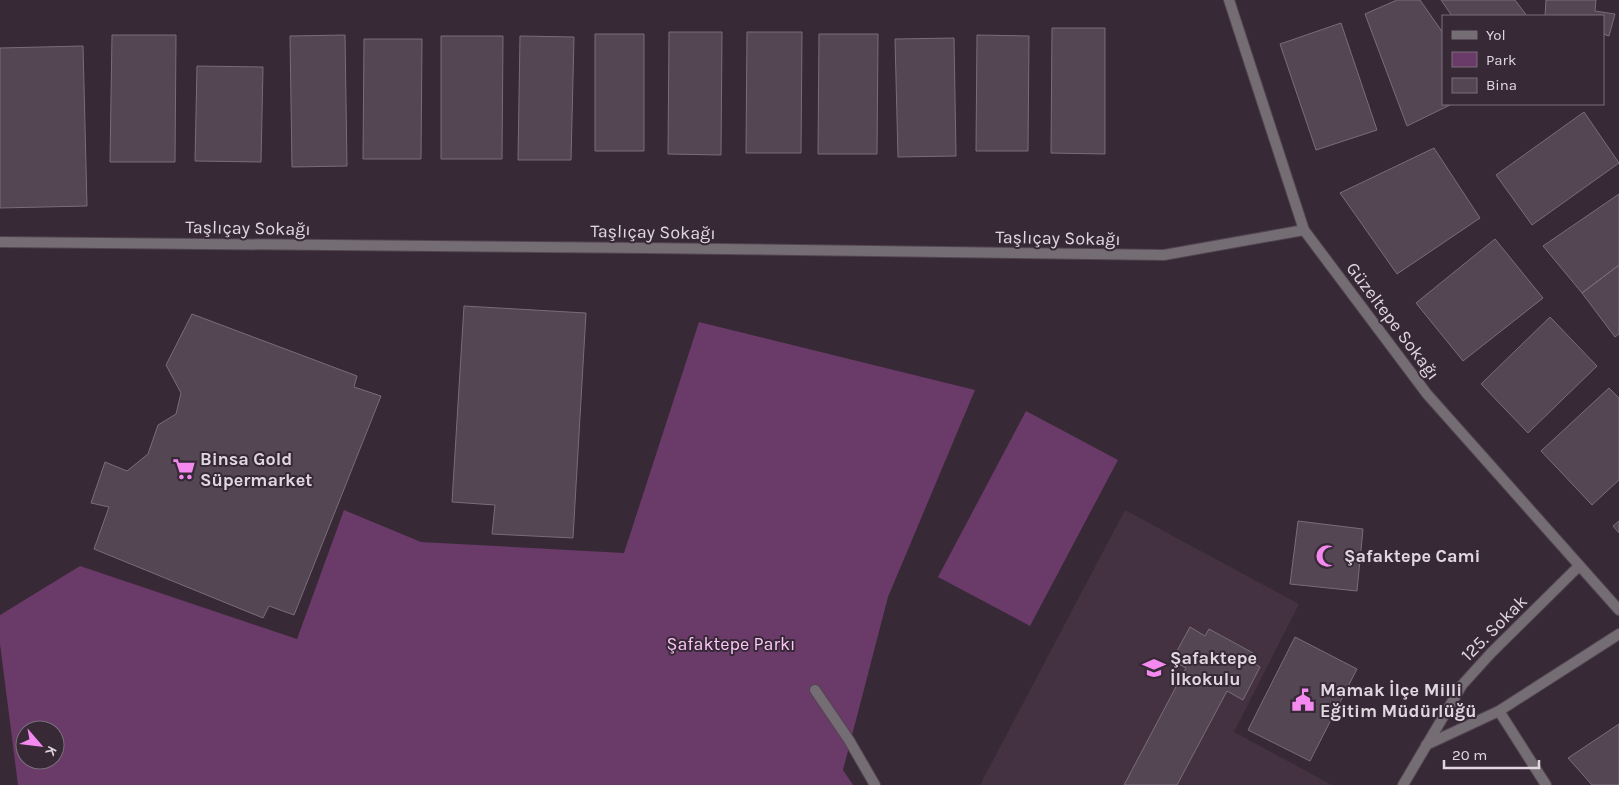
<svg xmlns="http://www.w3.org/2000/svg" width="1619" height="785" viewBox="0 0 1619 785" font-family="Karla,sans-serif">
  <rect width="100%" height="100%" fill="#372936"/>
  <path fill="#443243" d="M1125,510L1299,604L1234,732L1332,785H980Z"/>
  <path fill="#6a3a68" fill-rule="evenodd" d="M699,322L975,390L888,597L843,770L853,785H18L0,644V615L80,566L297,639L344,510L421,542L624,553ZM25,730H55V760H25Z
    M1026,411L1118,460L1030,626L938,577Z"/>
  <path fill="#554654" stroke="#7b6c7a" d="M1397,0H1420L1443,33V104H1452L1407,126L1365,14Z
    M1441,0H1515L1527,16H1452Z
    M1546,0H1596L1595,11L1615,14L1609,36L1603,34V16H1545Z
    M1341,23L1377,130L1316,150L1280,44Z
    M1052,28H1105V154L1051,153Z
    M669,32H722L721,155L668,154Z
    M747,32H802L801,153H746Z
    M595,34H644V151H595Z
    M819,34H878L877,154H818Z
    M112,35H176L175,162H110Z
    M345,35L347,166L292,167L290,36Z
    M977,35L1029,36L1028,151H976Z
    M441,36H503L502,159H441Z
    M520,36L574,37L571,160H518Z
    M954,38L956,156L898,157L895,39Z
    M364,39H422L421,159H363Z
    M83,46L87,206L0,208V48Z
    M197,66L263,67L261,162L195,161Z
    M1584,112L1619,163L1532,225L1496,175Z
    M1434,148L1480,218L1397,274L1340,193Z
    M1619,194V265L1582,293L1543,246Z
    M1495,239L1543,298L1463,361L1416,303Z
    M1619,265V334L1615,337L1582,293Z
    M464,306L586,313L573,538L492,534L495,505L452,502Z
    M192,314L357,376L354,387L381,396L294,615L269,606L263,618L94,549L109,507L91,503L105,462L127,471L148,454L158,425L176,414L181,393L166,365Z
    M1550,317L1597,366L1528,433L1481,384Z
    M1609,388L1619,398V480L1592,505L1541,451Z
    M1298,521L1363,529L1357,591L1290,584Z
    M1619,521V533L1613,526Z
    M1190,627L1205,636L1209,629L1253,653L1249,660L1260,667L1243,700L1227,691L1177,785H1124L1186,668L1172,660Z
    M1295,637L1357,669L1310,761L1248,730Z
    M1619,724V785H1592L1568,758Z"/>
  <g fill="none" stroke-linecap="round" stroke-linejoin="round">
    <defs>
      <path id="street" d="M1229,0L1304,230L1427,394L1619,610
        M0,242L645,248L1164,255L1304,230
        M815,690L849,740L875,785
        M1499,711L1546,785
        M1426,745L1499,711L1619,634
        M1403,785L1462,685L1491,653L1579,566"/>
    </defs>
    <use href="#street" stroke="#524551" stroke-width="12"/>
    <use href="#street" stroke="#746d73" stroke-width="10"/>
  </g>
  <defs>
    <symbol id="supermarket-bare" viewBox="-9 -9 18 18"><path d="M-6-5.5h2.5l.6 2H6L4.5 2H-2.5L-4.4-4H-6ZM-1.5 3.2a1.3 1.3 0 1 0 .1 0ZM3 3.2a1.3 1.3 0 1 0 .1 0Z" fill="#f489f0" stroke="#372936" stroke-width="2.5" paint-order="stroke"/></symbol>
    <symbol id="mosque-bare" viewBox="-9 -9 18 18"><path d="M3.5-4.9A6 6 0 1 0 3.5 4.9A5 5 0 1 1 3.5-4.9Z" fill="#f489f0" stroke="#372936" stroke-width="2.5" paint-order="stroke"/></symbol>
    <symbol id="school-bare" viewBox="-9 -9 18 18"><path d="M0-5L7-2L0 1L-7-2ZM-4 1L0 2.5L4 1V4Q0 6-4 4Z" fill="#f489f0" stroke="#372936" stroke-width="2.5" paint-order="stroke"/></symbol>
    <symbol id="civic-bare" viewBox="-9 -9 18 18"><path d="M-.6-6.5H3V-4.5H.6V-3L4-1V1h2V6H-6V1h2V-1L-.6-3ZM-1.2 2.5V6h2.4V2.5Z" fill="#f489f0" stroke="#372936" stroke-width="2.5" paint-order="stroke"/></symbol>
  </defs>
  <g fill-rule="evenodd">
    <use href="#supermarket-bare" x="168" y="453" width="32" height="32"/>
    <use href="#mosque-bare" x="1311" y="540" width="32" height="32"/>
    <use href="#school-bare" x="1138" y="652" width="32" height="32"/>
    <use href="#civic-bare" x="1287" y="684" width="32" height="32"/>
  </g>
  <g text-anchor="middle" stroke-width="4" stroke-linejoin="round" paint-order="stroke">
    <g font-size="18" fill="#e0d7df" stroke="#372936">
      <text transform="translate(248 228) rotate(1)" y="6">Taşlıçay Sokağı</text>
      <text transform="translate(653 232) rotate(1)" y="6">Taşlıçay Sokağı</text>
      <text transform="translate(1058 238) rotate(1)" y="6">Taşlıçay Sokağı</text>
      <text transform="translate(1393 321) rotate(53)" y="6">Güzeltepe Sokağı</text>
      <text transform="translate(1494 628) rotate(-45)" y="6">125. Sokak</text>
    </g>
    <g font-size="18" font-weight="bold" fill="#e0d7df" stroke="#372936" text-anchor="start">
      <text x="200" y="465">Binsa Gold<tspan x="200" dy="21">Süpermarket</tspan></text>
      <text x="1344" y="562">Şafaktepe Cami</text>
      <text x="1170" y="664">Şafaktepe<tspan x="1170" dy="21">İlkokulu</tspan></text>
      <text x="1320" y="696">Mamak İlçe Milli<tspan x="1320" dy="21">Eğitim Müdürlüğü</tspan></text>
    </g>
    <g font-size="18" fill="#fcc6f9" stroke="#372936">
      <text x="731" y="650">Şafaktepe Parkı</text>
    </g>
  </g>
  <rect x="1442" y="15" width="162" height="90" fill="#372936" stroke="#7b6f7a"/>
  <rect x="1452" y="31" width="25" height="8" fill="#746d73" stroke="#7b6f7a"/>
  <text x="1486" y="40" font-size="15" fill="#e0d7df">Yol</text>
  <rect x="1452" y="52" width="25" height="15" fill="#6a3a68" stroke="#7b6f7a"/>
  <text x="1486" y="65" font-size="15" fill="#e0d7df">Park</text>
  <rect x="1452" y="78" width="25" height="15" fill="#554654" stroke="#7b6f7a"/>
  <text x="1486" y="90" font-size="15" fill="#e0d7df">Bina</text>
  <g transform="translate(40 745) rotate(118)"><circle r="24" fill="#372936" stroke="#7b6f7a"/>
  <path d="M0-4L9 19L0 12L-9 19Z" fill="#f489f0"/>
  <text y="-8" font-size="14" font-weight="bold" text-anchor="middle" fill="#e0d7df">K</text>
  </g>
  <path d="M1444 760v8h95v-8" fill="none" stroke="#e0d7df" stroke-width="2.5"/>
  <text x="1452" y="760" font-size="15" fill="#e0d7df" stroke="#372936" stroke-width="4" paint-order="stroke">20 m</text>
</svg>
